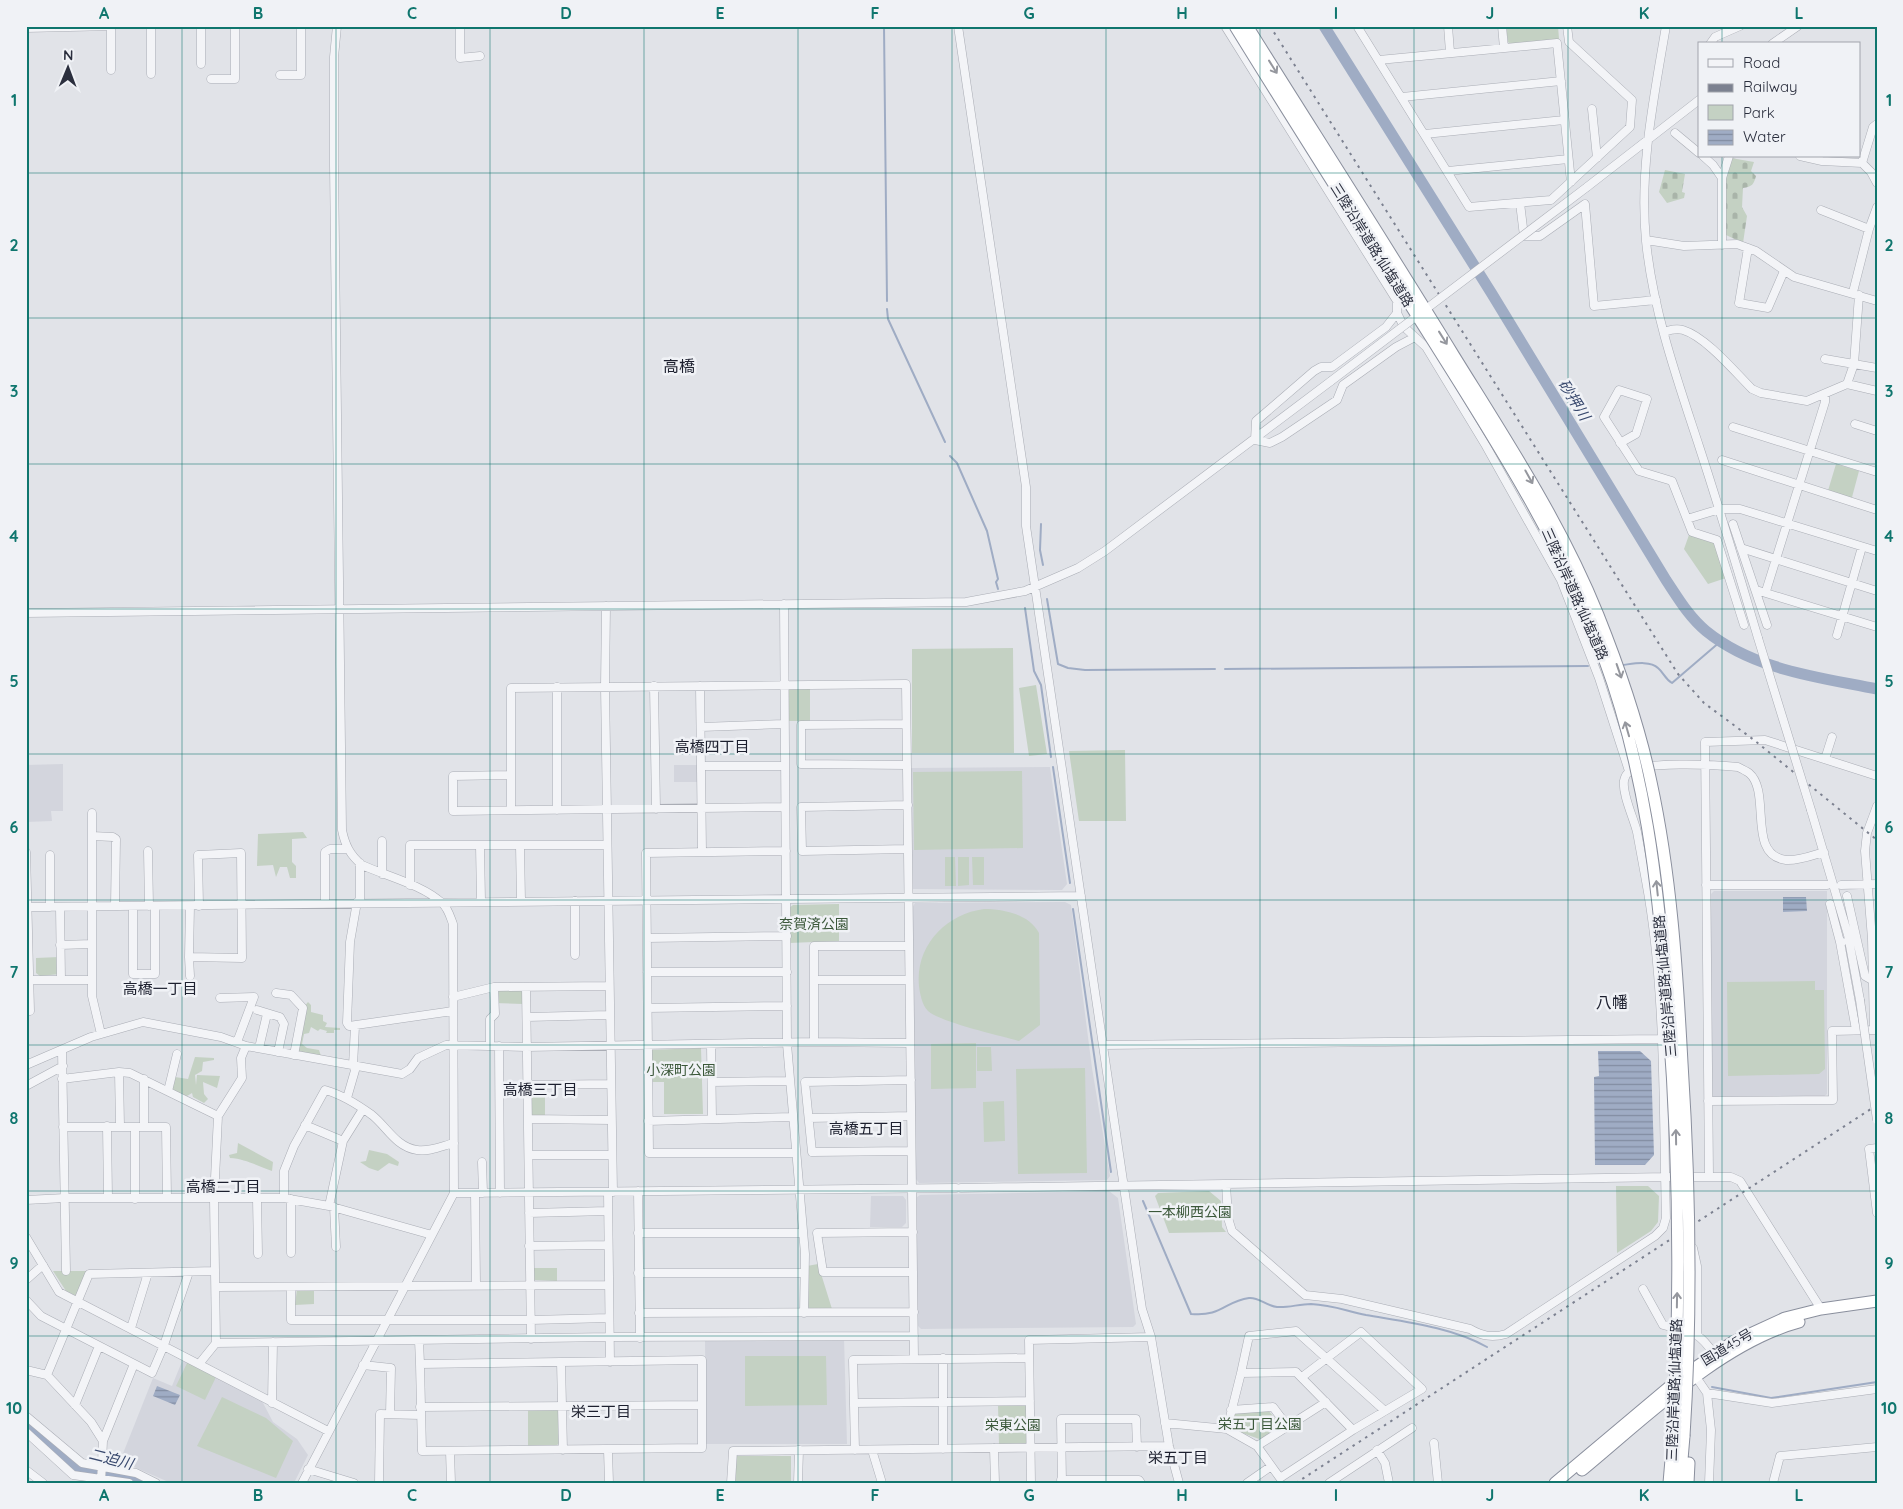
<svg xmlns="http://www.w3.org/2000/svg" width="1903" height="1509" viewBox="0 0 1903 1509" font-family="Quicksand,'Noto Sans JP',sans-serif">
  <defs>
    <pattern id="cemetery-stones" width="16" height="16" patternUnits="userSpaceOnUse" patternTransform="scale(1.25)"><rect width="16" height="16" fill="#c4d1c3"/><path d="M2 7V4a2 2 0 0 1 4 0v3zM10 15v-3a2 2 0 0 1 4 0v3z" fill="#a9b4a9"/></pattern>
    <pattern id="water-rules" width="6" height="5" patternUnits="userSpaceOnUse" patternTransform="scale(1.25)"><rect width="6" height="5" fill="#9facc4"/><path d="M0 2.5h6" fill="none" stroke="#828ca1"/></pattern>
  </defs>
  <rect width="100%" height="100%" fill="#e1e3e8"/>
  <path fill="#d3d5dd" d="M63,764V811H51L52,821L26,822V765Z
    M674,765H698V782H674Z
    M1050,767L1067,884L1062,890L913,889L911,768Z
    M1714,891H1827V1094L1823,1097H1711L1710,895Z
    M1065,902L1071,905L1092,1068L1110,1176L1107,1180L919,1183L916,1179L912,908L915,903Z
    M1109,1191L1118,1198L1136,1324L1133,1327L921,1329L917,1325V1197L920,1195Z
    M871,1196H903L906,1200V1223L902,1227H870Z
    M844,1338L847,1444H706L705,1341Z
    M183,1359L262,1401L273,1422L297,1439L308,1455L294,1483H171L120,1461L153,1378L172,1386Z"/>
  <path fill="#c4d1c3" d="M1506,26H1558L1559,39L1510,44L1508,42Z
    M1836,464L1859,471L1851,501L1827,494Z
    M1689,535L1715,543L1726,578L1708,584L1684,549Z
    M1013,648L1014,753H912V649Z
    M1036,685L1047,754L1029,756L1019,688Z
    M791,688H810V721H787V691Z
    M1125,750L1126,821H1079L1069,751Z
    M1022,771L1023,848L914,850L913,772Z
    M303,832L307,838L292,839V862L296,866V878H290L287,867H280L276,877L273,865L257,866L258,834Z
    M945,857H955L956,886H945Z
    M958,857H969V885L958,886Z
    M972,857H984V885H973Z
    M839,904V941L789,943V908L793,905Z
    M984,909C1003,909 1029,914 1039,933L1040,1025L1019,1041C1001,1036 940,1022 928,1011C922,1005 920,994 919,986C915,946 946,914 984,909Z
    M59,957L60,974L40,976L36,973V958Z
    M1815,981V990H1824L1825,1069L1819,1074L1728,1076L1727,982Z
    M494,987H518L523,993V1004L494,1003Z
    M308,1002L311,1005V1012L323,1015V1021L327,1023L325,1027L340,1028V1030H334V1033H326L327,1031L320,1029L318,1031L311,1027L309,1033L304,1034L302,1044L307,1048L319,1050L321,1056L319,1058L295,1054L304,1007Z
    M976,1043V1088L931,1089V1044Z
    M977,1047H991L992,1071H977Z
    M701,1048L703,1114H664V1082H649V1050Z
    M195,1057L214,1058V1060L203,1062L202,1071L195,1075L196,1085L197,1075L220,1076L217,1088L203,1082L204,1094L208,1099L204,1103L193,1097L192,1093L187,1096L168,1091L175,1077L188,1079Z
    M1085,1068L1087,1173L1018,1174L1016,1069Z
    M529,1084H545V1116L528,1115Z
    M1004,1101L1005,1141L984,1142L983,1102Z
    M238,1143L273,1162L272,1171C257,1166 246,1159 230,1158L229,1155L237,1153Z
    M369,1150L387,1154L399,1162L398,1166L389,1163L378,1171L369,1168L360,1162L366,1161Z
    M1616,1186H1648L1659,1196L1658,1222L1651,1231L1617,1253Z
    M1209,1191L1221,1201L1222,1227L1226,1232L1169,1233L1155,1196L1158,1193Z
    M818,1264L832,1309H810L807,1305V1266Z
    M533,1268H557V1281L534,1280Z
    M53,1271H89L78,1297L66,1291Z
    M314,1288V1304L295,1305L297,1289Z
    M745,1356H826L827,1405L745,1406Z
    M188,1361L217,1375L205,1400L176,1386Z
    M222,1397L266,1418L293,1441L276,1478L197,1446Z
    M998,1405L1027,1406L1028,1444H999Z
    M557,1408L560,1412L561,1442L557,1445L528,1446V1409Z
    M1268,1410L1279,1423V1428L1262,1440L1234,1430V1413Z
    M736,1456H791V1483H735Z"/>
  <path fill="url(#cemetery-stones)" d="M1731,158L1754,162L1751,171L1756,176C1754,184 1752,187 1743,188L1742,207L1747,216L1743,243L1726,235L1723,178Z
    M1665,170L1685,174L1682,192L1685,193L1684,198L1667,203L1659,192Z"/>
  <path fill="url(#water-rules)" d="M1783,897H1806L1807,911L1783,912Z
    M1598,1051H1640L1651,1061L1654,1155L1645,1165H1595L1594,1077L1599,1076Z
    M157,1386L180,1395L175,1405L153,1396Z"/>
  <g fill="none" stroke-linecap="round" stroke-linejoin="round">
    <path stroke="#9facc4" stroke-width="2" d="M884,26L887,301
      M887,309L888,319L945,442
      M950,456L957,463L987,531L998,579L996,582L998,589
      M1041,524L1040,550L1043,565
      M1047,599L1058,664L1068,668L1085,670L1215,669
      M1025,608L1034,671L1041,685L1051,757
      M1622,665C1632,664 1650,660 1658,668C1664,673 1665,679 1672,683L1721,641
      M1225,669L1588,666
      M1053,767L1070,883
      M1073,909L1111,1172
      M1143,1201L1191,1314C1222,1317 1225,1301 1249,1298C1259,1297 1266,1306 1277,1307C1288,1308 1299,1304 1311,1304C1333,1305 1346,1311 1366,1315C1406,1322 1451,1327 1487,1347
      M1712,1387L1771,1398L1877,1382"/>
    <path stroke="#9facc4" stroke-width="11" d="M1324,26L1492,294L1666,580C1678,598 1689,617 1706,631C1754,670 1818,677 1877,689
      M26,1421L82,1470L138,1479L145,1483"/>
    <defs>
      <path id="minor" d="M111,26V70
        M460,26V58L480,56
        M958,26L1026,487V526L1142,1309L1151,1337L1169,1446L1179,1483
        M1225,26L1397,301V313L1404,327L1426,347L1486,446L1561,580L1599,678L1629,771
        M1357,26L1469,207L1551,200L1630,127L1632,100L1569,42L1567,26
        M1448,26L1450,52
        M1502,26L1504,48
        M1666,26C1654,97 1639,169 1646,241C1653,311 1677,379 1699,446C1720,510 1739,574 1758,638
        M26,28L112,26
        M1710,44L1715,37L1740,26
        M1772,44L1798,26
        M1379,60L1557,43L1571,182
        M201,64V26
        M151,74V26
        M280,75H301V26
        M211,79H235V26
        M1402,97L1561,81
        M1592,109L1597,158
        M1877,124L1873,127L1862,163L1871,172L1877,183
        M1675,133L1699,153
        M1425,134L1564,120
        M1703,156L1713,165L1722,178
        M1800,156L1822,161L1862,163
        M1448,171L1568,159
        M1587,187L1699,100
        M1520,203L1524,236H1540L1585,204L1594,306L1656,300
        M1821,210L1869,229
        M1646,240L1684,246L1737,244L1756,251L1794,277L1877,301
        M1722,245V178L1729,156
        M1748,248L1739,303L1768,308L1784,271
        M1853,292L1869,229L1877,207
        M1397,313L1386,327L1332,367H1321L1314,371L1256,421L1255,440L1270,443L1282,437L1337,400L1343,385L1396,347L1415,337
        M1664,332C1670,330 1676,328 1683,330C1706,337 1735,372 1752,389L1761,393L1807,401L1847,384L1854,364L1859,295
        M1825,359L1877,368
        M1847,384L1877,391
        M1855,424L1877,431
        M1733,427L1877,472
        M1620,443L1636,434L1647,399L1619,390L1604,417L1639,471L1672,481L1692,532L1717,540L1744,625
        M1722,460L1877,510
        M1687,519L1720,509H1740L1877,551
        M1733,524L1767,625
        M1741,548L1877,591
        M1756,590L1877,627
        M1766,591L1825,402V394
        M784,604L787,1044L805,1254L804,1313
        M606,606L605,687L613,1192
        M26,613L966,602L1025,591L1078,568L1105,551L1331,381
        M1837,635L1862,547
        M654,686L656,809
        M700,686L702,852
        M906,724L801,725V764L907,765
        M701,727L784,724
        M1825,759L1832,737
        M701,766H785
        M510,775L453,776V811L785,807
        M908,805L801,807L802,851L908,849
        M511,810V688L906,684L914,1358
        M557,810V687
        M1811,810L1848,935L1860,1000
        M92,813V996L101,1034
        M92,836L113,837L116,839L115,906
        M480,846L481,901
        M520,846L521,901
        M148,851L149,906
        M786,851L646,853L649,1153H796
        M26,852L30,1011H26
        M382,874V841
        M410,885V845H607
        M1706,885H1827
        M1841,885L1877,884
        M1847,896L1865,976L1872,980
        M357,902L350,942L347,1023L349,1026L453,1011
        M360,902V863
        M325,903V852L330,849H347
        M1830,904L1840,942H1842
        M133,906V974H155V906
        M190,906L189,957L242,958L241,853L198,855L199,906
        M26,907L1081,896
        M50,907V855
        M60,907L61,980
        M647,938L787,936
        M1840,942L1856,1030
        M60,945L92,944
        M575,955V901
        M189,957L190,976
        M647,972H787
        M26,980H92
        M814,980H909
        M526,987L531,1339
        M276,993L291,995L303,1008L294,1055
        M453,997L494,987L609,986
        M220,998L254,997L237,1042
        M648,1008L787,1006
        M257,1010L280,1017L284,1024L278,1052
        M527,1017L609,1015
        M1874,1030L1872,939L1865,851L1867,833L1877,806
        M814,1042V946H909
        M711,1045L712,1119
        M1103,1045L1661,1039
        M490,1046V1019L495,1014L494,987
        M499,1046L500,1193
        M259,1048L267,1014
        M62,1051L66,1271
        M26,1065L91,1037L143,1022L221,1037L246,1046L402,1074L410,1069L418,1058L446,1045L526,1047L814,1042L910,1043
        M353,1066L355,1026
        M119,1072L120,1126
        M62,1079L119,1072L130,1073L218,1116L214,1199L216,1343L611,1337L914,1336
        M144,1079V1127
        M911,1080L805,1082L812,1152L911,1151
        M712,1082L790,1081
        M528,1085L610,1084
        M26,1086L63,1066
        M168,1091L177,1054
        M347,1098L356,1067
        M1708,1101L1833,1100L1832,1031L1877,1030
        M218,1116L242,1078L241,1058L246,1046
        M809,1118L911,1116
        M528,1119L611,1120
        M648,1121L793,1117
        M305,1125L343,1141
        M107,1126L108,1198
        M63,1127H166L167,1198
        M135,1127V1199
        M1877,1148L1869,1149L1877,1213
        M529,1155H611
        M482,1162L483,1193
        M1709,1176L1705,742L1765,740L1877,776
        M1683,1177H1731L1740,1181L1821,1309
        M1226,1184L1228,1218L1232,1231L1305,1295L1342,1299L1470,1329C1482,1336 1492,1338 1506,1334L1655,1236L1663,1228L1666,1218C1663,1109 1666,988 1646,881C1643,864 1640,848 1637,832C1634,819 1622,794 1624,781C1624,780 1626,774 1627,774C1637,760 1720,765 1738,767C1742,769 1746,771 1749,773C1772,792 1746,855 1786,860C1799,861 1813,855 1824,852
        M961,1188L1669,1177
        M638,1191L640,1338
        M608,1192L610,1362
        M454,1193L956,1188
        M475,1193L476,1285
        M284,1198V1171L294,1146L325,1090C343,1095 357,1104 372,1115C387,1127 396,1147 417,1150C429,1152 442,1146 454,1143
        M257,1199L258,1254
        M26,1200L65,1198H284L329,1206L432,1235
        M329,1206L343,1141L363,1109
        M334,1207L336,1247
        M529,1213L608,1211
        M913,1232L817,1233L823,1272H913
        M638,1233H803
        M26,1237L59,1292L328,1431
        M529,1246L608,1245
        M1693,1248L1697,1266V1334
        M291,1253V1199
        M638,1273H804
        M26,1280L43,1265
        M216,1287L609,1285
        M291,1287V1320H531L609,1318
        M1643,1289L1663,1325C1690,1332 1697,1329 1714,1354
        M26,1300L41,1316L152,1373L164,1345L189,1272
        M639,1313L914,1312
        M131,1328L148,1273
        M419,1340L420,1364
        M943,1358V1449
        M702,1360V1448L422,1451L420,1364Z
        M561,1362L563,1450
        M199,1364L216,1343
        M363,1365L391,1368L390,1414
        M26,1370L47,1375L91,1422L103,1441L101,1483
        M1694,1374L1707,1393L1711,1430L1709,1483
        M47,1375L89,1274L215,1271
        M1707,1393L1772,1403L1877,1389
        M272,1403L273,1342
        M854,1403L1030,1401
        M75,1405L99,1346
        M420,1407L702,1405
        M1231,1410L1273,1407L1288,1427
        M26,1416L82,1463L136,1473L156,1483
        M1165,1423L1227,1429L1257,1446L1280,1478L1353,1430L1422,1389L1361,1332L1302,1377
        M1227,1429L1241,1373
        M1353,1430L1296,1372L1241,1373L1249,1336L1296,1331L1385,1411
        M26,1432L73,1475L129,1483
        M103,1441L134,1364
        M1434,1443L1438,1483
        M1257,1446L1326,1402
        M994,1448L995,1483
        M608,1450L609,1483
        M855,1450L853,1360L1029,1358
        M872,1450L882,1483
        M1377,1450L1385,1463L1389,1483
        M450,1451L451,1483
        M308,1469L354,1483
        M26,1470L43,1483
        M1061,1480H1139L1141,1483
        M302,1483L454,1193L453,924C450,916 448,908 442,903C423,885 386,876 362,865C350,855 345,845 342,830L334,165V57L337,26
        M379,1483L380,1414L420,1415
        M731,1483L733,1451L1169,1446
        M798,1483L799,1450
        M1031,1483L1029,1340L1151,1337
        M1062,1483L1061,1419H1136L1137,1447
        M1247,1483L1270,1467
        M1329,1483L1412,1428
        M1773,1483L1780,1456L1877,1447"/>
      <path id="highway" d="M1582,1470C1644,1419 1721,1343 1799,1322
        M1555,1483L1680,1378L1733,1342L1785,1318L1821,1309L1877,1301
        M1669,1483L1673,1436
        M1680,1483L1684,1436
        M1688,1483L1689,1463"/>
    </defs>
    <use href="#minor" stroke="#aaadb5" stroke-width="9"/>
    <use href="#highway" stroke="#8a8f9d" stroke-width="13"/>
    <use href="#minor" stroke="#f3f4f7" stroke-width="8"/>
    <use href="#highway" stroke="#fff" stroke-width="11"/>
    <path stroke="#7c8190" stroke-width="2" stroke-dasharray="2.5 5" stroke-linecap="butt" d="M1270,26L1678,674L1704,703L1754,740L1877,840
      M1296,1483L1877,1105"/>
    <defs>
      <path id="minor-bridge" d="M1331,381L1587,187
        M1758,638L1811,810
        M1860,1000L1877,1120"/>
      <path id="highway-bridge" d="M1235,26C1299,130 1365,233 1430,336C1495,439 1562,543 1604,658C1645,769 1658,884 1667,1001C1679,1146 1681,1291 1673,1436
        M1247,26C1316,136 1386,245 1454,356C1506,440 1561,523 1598,615C1620,670 1639,725 1651,782C1671,874 1677,969 1682,1063C1690,1187 1692,1312 1684,1436"/>
    </defs>
    <use href="#minor-bridge" stroke="#aaadb5" stroke-width="9" stroke-linecap="butt"/>
    <use href="#highway-bridge" stroke="#8a8f9d" stroke-width="13" stroke-linecap="butt"/>
    <use href="#minor-bridge" stroke="#f3f4f7" stroke-width="8"/>
    <use href="#highway-bridge" stroke="#fff" stroke-width="11"/>
  </g>
  <defs><path id="oneway-shaft" d="M-6 0H5M1.5-3L5.5 0L1.5 3" fill="none" stroke-width="1.6" stroke-linecap="round" stroke-linejoin="round" transform="scale(1.25)"/></defs>
  <g stroke="#95979e">
    <use href="#oneway-shaft" transform="translate(1273 67) rotate(58)"/>
    <use href="#oneway-shaft" transform="translate(1443 338) rotate(58)"/>
    <use href="#oneway-shaft" transform="translate(1529 477) rotate(61)"/>
    <use href="#oneway-shaft" transform="translate(1619 671) rotate(71)"/>
    <use href="#oneway-shaft" transform="translate(1627 729) rotate(-106)"/>
    <use href="#oneway-shaft" transform="translate(1657 888) rotate(-96)"/>
    <use href="#oneway-shaft" transform="translate(1676 1137) rotate(-91)"/>
    <use href="#oneway-shaft" transform="translate(1677 1300) rotate(-89)"/>
  </g>
  <path fill="none" stroke="#0f766e" stroke-width="1" stroke-opacity="0.55" d="M182,26V1483M336,26V1483M490,26V1483M644,26V1483M798,26V1483M952,26V1483M1106,26V1483M1260,26V1483M1414,26V1483M1568,26V1483M1722,26V44M1722,156V1483M26,173H1877M26,318H1877M26,464H1877M26,609H1877M26,754H1877M26,900H1877M26,1045H1877M26,1191H1877M26,1336H1877"/>
  <g text-anchor="middle" stroke-width="5" stroke-linejoin="round" paint-order="stroke">
    <g font-size="14" fill="#2b2f3e" stroke="#f0f2f6">
      <text transform="translate(1372 245) rotate(58)" y="5">三陸沿岸道路;仙塩道路</text>
      <text transform="translate(1575 594) rotate(66)" y="5">三陸沿岸道路;仙塩道路</text>
      <text transform="translate(1665 986) rotate(-95)" y="5">三陸沿岸道路;仙塩道路</text>
      <text transform="translate(1727 1347) rotate(-31)" y="5">国道45号</text>
      <text transform="translate(1674 1390) rotate(-88)" y="5">三陸沿岸道路;仙塩道路</text>
    </g>
    <g font-size="14" fill="#3b583a" stroke="#f0f2f6">
      <text x="814" y="929">奈賀済公園</text>
      <text x="681" y="1075">小深町公園</text>
      <text x="1190" y="1217">一本柳西公園</text>
      <text x="1260" y="1429">栄五丁目公園</text>
      <text x="1013" y="1430">栄東公園</text>
    </g>
    <g font-size="15" font-style="italic" fill="#39496e" stroke="#f0f2f6">
      <text transform="translate(1574 400) rotate(58)" y="5">砂押川</text>
      <text transform="translate(111 1459) rotate(14)" y="5">二迫川</text>
    </g>
    <g font-size="15" fill="#1d202f" stroke="#f0f2f6">
      <text x="712" y="752">高橋四丁目</text>
      <text x="160" y="994">高橋一丁目</text>
      <text x="540" y="1095">高橋三丁目</text>
      <text x="866" y="1134">高橋五丁目</text>
      <text x="223" y="1192">高橋二丁目</text>
      <text x="601" y="1417">栄三丁目</text>
      <text x="1178" y="1463">栄五丁目</text>
    </g>
    <g font-size="16" fill="#1d202f" stroke="#f0f2f6">
      <text x="679" y="372">高橋</text>
      <text x="1612" y="1008">八幡</text>
    </g>
  </g>
  <rect width="1903" height="1509" fill="none" stroke="#f0f2f6" stroke-width="55"/>
  <rect x="1698" y="42" width="162" height="115" fill="#f0f2f6" stroke="#a1a4ac"/>
  <rect x="1708" y="59" width="25" height="8" fill="#f3f4f7" stroke="#a1a4ac"/>
  <text x="1743" y="68" font-size="15" fill="#2b2f3e">Road</text>
  <rect x="1708" y="84" width="25" height="8" fill="#7c8190" stroke="#a1a4ac"/>
  <text x="1743" y="92" font-size="15" fill="#2b2f3e">Railway</text>
  <rect x="1708" y="105" width="25" height="15" fill="#c4d1c3" stroke="#a1a4ac"/>
  <text x="1743" y="118" font-size="15" fill="#2b2f3e">Park</text>
  <rect x="1708" y="130" width="25" height="15" fill="url(#water-rules)" stroke="#a1a4ac"/>
  <text x="1743" y="142" font-size="15" fill="#2b2f3e">Water</text>
  <g transform="translate(68 68) rotate(1)" stroke="#f0f2f6" stroke-width="4" paint-order="stroke">
  <path d="M0-4L9 19L0 12L-9 19Z" fill="#2b2f3e"/>
  <text y="-8" font-size="14" font-weight="bold" text-anchor="middle" fill="#2b2f3e">N</text>
  </g>
  <rect x="28" y="28" width="1848" height="1454" fill="none" stroke="#0f766e" stroke-width="2"/>
  <g font-size="16" text-anchor="middle" font-weight="bold" fill="#0f766e">
    <text x="104" y="19">A</text>
    <text x="258" y="19">B</text>
    <text x="412" y="19">C</text>
    <text x="566" y="19">D</text>
    <text x="720" y="19">E</text>
    <text x="875" y="19">F</text>
    <text x="1029" y="19">G</text>
    <text x="1182" y="19">H</text>
    <text x="1336" y="19">I</text>
    <text x="1490" y="19">J</text>
    <text x="1644" y="19">K</text>
    <text x="1799" y="19">L</text>
    <text x="14" y="106">1</text>
    <text x="1889" y="106">1</text>
    <text x="14" y="251">2</text>
    <text x="1889" y="251">2</text>
    <text x="14" y="397">3</text>
    <text x="1889" y="397">3</text>
    <text x="14" y="542">4</text>
    <text x="1889" y="542">4</text>
    <text x="14" y="687">5</text>
    <text x="1889" y="687">5</text>
    <text x="14" y="833">6</text>
    <text x="1889" y="833">6</text>
    <text x="14" y="978">7</text>
    <text x="1889" y="978">7</text>
    <text x="14" y="1124">8</text>
    <text x="1889" y="1124">8</text>
    <text x="14" y="1269">9</text>
    <text x="1889" y="1269">9</text>
    <text x="14" y="1414">10</text>
    <text x="1889" y="1414">10</text>
    <text x="104" y="1501">A</text>
    <text x="258" y="1501">B</text>
    <text x="412" y="1501">C</text>
    <text x="566" y="1501">D</text>
    <text x="720" y="1501">E</text>
    <text x="875" y="1501">F</text>
    <text x="1029" y="1501">G</text>
    <text x="1182" y="1501">H</text>
    <text x="1336" y="1501">I</text>
    <text x="1490" y="1501">J</text>
    <text x="1644" y="1501">K</text>
    <text x="1799" y="1501">L</text>
  </g>
</svg>
